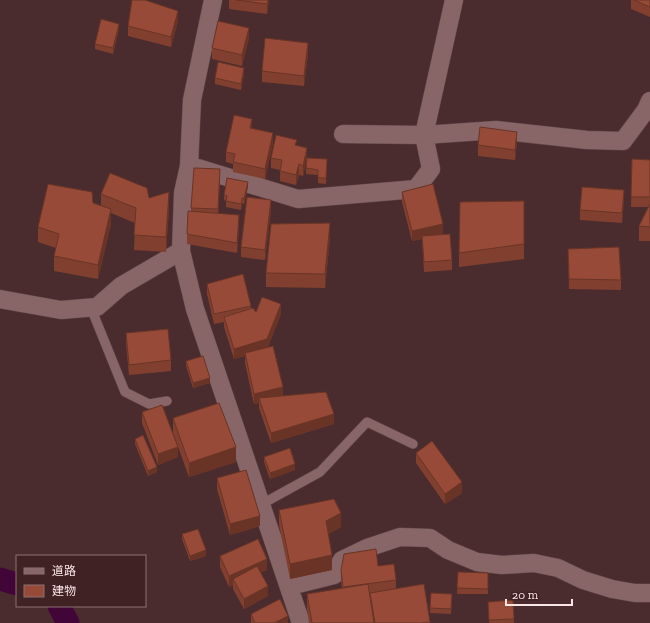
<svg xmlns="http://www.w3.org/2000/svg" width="650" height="623" viewBox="0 0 650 623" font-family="'Zilla Slab','Noto Sans JP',serif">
  <rect width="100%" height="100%" fill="#4b2c2e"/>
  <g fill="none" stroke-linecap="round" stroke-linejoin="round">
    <path stroke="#420537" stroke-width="23" d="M0,579L17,584
      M59,606L68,623"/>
    <defs>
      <path id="service" d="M91,308L125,392L149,404L167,401
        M262,504L320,472L367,422L413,444"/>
      <path id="minor" d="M213,0L192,100L189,166L183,193L181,251L195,309L301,623
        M454,0L424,135L496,130L587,140L623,141L646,110L650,101
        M198,168L298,199L416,189L431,169L424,135L343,134
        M0,299L61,310L97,307L121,286L181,251
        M290,586L334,575L342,560L367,548L400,537L430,538L448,550L477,562L502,565L534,563L558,568L583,580L612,589L635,593H650"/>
    </defs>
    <use href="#service" stroke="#644b4c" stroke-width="10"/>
    <use href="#minor" stroke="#644b4c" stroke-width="19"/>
    <use href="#service" stroke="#886567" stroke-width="9"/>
    <use href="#minor" stroke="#886567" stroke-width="18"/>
  </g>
  <path fill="#81402f" d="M229,0H269L267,14L229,9Z
    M631,0H650V17L631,9Z
    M178,21L171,47L128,36V26Z
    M119,29L113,54L95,49V44Z
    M249,38L242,66L212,59V48Z
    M308,53L304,86L262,82V71Z
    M244,74L241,90L215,84V78Z
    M252,128L273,143L265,179L233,172V164L226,162V152Z
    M517,142L515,160L478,156V145Z
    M297,145L307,158L303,176L299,175L296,185L280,181V170L271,168V158Z
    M327,159L326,184L318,183V175L306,174V168Z
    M632,159L650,160V241H639V226L648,207H631Z
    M220,180L218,214L239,226L237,253L187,244V234L191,212V208Z
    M248,187L244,204L242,203L241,210L226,207V201L224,200V195Z
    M402,192L443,234L452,260V270L424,272L422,239L412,241L402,202Z
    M101,194L149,198L169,207L166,252L134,250L135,223L111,213V224L98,279L54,271V256L56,248L38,242V227L93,203L101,206Z
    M624,200L622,223L580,220V210Z
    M524,201V259L459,267V253Z
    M271,210L265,260L241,257V247Z
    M330,238L325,288L266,287V273Z
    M568,249L621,280V290L569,289Z
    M207,284L251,306V308L256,312L281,314L268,347L283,396L334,424L271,443L259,408V403L254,404L245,363V356L234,359L224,327V322L214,324L207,294Z
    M126,333L171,360V371L129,375L126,344Z
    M186,361L210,383L193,388L186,366Z
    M142,412L178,457L158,465L142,423Z
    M173,418L236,462L189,477L173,433Z
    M135,439L157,472L148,476L135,444Z
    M416,453L462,493L445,504L416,463Z
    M264,457L295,470L270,479L264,462Z
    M217,478L260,526L230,535L217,489Z
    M279,510L341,527L328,534L332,570L290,579L279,525Z
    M182,534L206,556L190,561L182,539Z
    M220,556L267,570L261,572L268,596L244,609L233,589V585L229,587L220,567Z
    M378,566L396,580V589L430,622V623H309L307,609V594L342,589L341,581V570Z
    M458,572L488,573V594H457Z
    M452,599L451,614L430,613V608Z
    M513,600L514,623H489L488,602Z
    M251,614L288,623H251Z"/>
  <path fill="#693426" d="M268,0H269L267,14V4Z
    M178,11V21L171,47V37Z
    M119,24V29L113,54V48Z
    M249,28V38L242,66V55Z
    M308,43V53L304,86V76Z
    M244,68V74L241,90V84Z
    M252,119V129L250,128Z
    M517,132V142L515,160V150Z
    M273,133V143L265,179V169Z
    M307,148V158L303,176V166Z
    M299,164V175L296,185V175Z
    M220,169V180L218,220V209Z
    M248,182V187L244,204V199Z
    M624,190V200L622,223V213Z
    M169,192V207L166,252V237Z
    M271,200V210L265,260V250Z
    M111,209V224L98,279V265Z
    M239,215V226L237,253V243Z
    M330,223V238L325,288V274Z
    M443,224V234L412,241V231Z
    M281,304V314L267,349L245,353V356L234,359V349Z
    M210,378V383L193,388V383Z
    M283,387V397L259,398V403L254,404V394Z
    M334,414V424L271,443V433Z
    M178,447V457L158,465V454Z
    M236,447V462L189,477V463Z
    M295,464V470L270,479V473Z
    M157,467V472L148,476V471Z
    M462,482V493L445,504V494Z
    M341,513V527L326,536V521Z
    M260,516V526L230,535V524Z
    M206,550V556L190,561V556Z
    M332,555V570L290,579V564Z
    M267,559V570L236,584L233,579V585L229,587V576Z
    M268,586V596L244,609V599Z
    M288,616V623H274Z"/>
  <path fill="#964a37" stroke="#693426" d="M132,0H145L178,11L171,37L128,26Z
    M236,0H268L267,4Z
    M634,0H650V7Z
    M101,19L119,24L113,48L95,44Z
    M218,21L249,28L242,55L212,48Z
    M265,38L308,43L304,76L262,71Z
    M218,62L244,68L241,84L215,78Z
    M234,115L252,119L250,128L273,133L265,169L233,162L235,154L226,152Z
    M480,127L517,132L515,150L478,145Z
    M276,135L297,140L295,145L307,148L303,166L299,164L296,175L280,171L282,160L271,158Z
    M307,158L327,159L326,178H318V170L306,168Z
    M632,159L650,160V197H631Z
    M194,168L220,169L218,209L191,208Z
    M110,173L147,188L149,198L169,192L166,237L134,235L136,208L101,194Z
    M227,178L248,182L244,199L242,198L241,204L226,201L227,196L224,195Z
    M48,184L92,192L93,203L111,209L98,265L54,256L59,234L38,227Z
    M433,184L443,224L412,231L402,192Z
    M582,187L624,190L622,213L580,210Z
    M247,197L271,200L265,250L241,247Z
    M524,201V244L459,253L460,202Z
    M650,204V227L639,226Z
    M188,211L239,215L237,243L187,234Z
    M330,223L325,274L266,273L271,224Z
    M450,234L452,260L424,262L422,236Z
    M619,247L621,280L569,279L568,249Z
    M243,274L251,306L214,314L207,284Z
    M262,297L281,304L267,339L234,349L224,317L253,308L256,312Z
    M168,329L171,360L129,365L126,333Z
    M273,346L283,387L254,394L245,353Z
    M203,356L210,378L193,383L186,361Z
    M326,392L334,414L271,433L259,398Z
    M219,403L236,447L189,463L173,418Z
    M162,405L178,447L158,454L142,412Z
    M143,435L157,467L148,471L135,439Z
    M432,441L462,482L445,494L416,453Z
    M290,448L295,464L270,473L264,457Z
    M246,470L260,516L230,524L217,478Z
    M334,499L341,513L326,521L332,555L290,564L279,510Z
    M198,529L206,550L190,556L182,534Z
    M258,539L267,559L229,576L220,556Z
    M376,549L378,566L394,564L396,580L343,587L341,570L344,554Z
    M257,566L268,586L244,599L233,579Z
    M458,572L488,573V589L457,588Z
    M368,584L374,623H312L307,594Z
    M424,584L430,622L422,623H375L370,593Z
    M431,593L452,594L451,609L430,608Z
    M280,599L288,616L274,623H255L251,614Z
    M513,600L514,619L489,620L488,602Z"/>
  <rect x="16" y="555" width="130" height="52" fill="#402224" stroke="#8a7072"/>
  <rect x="24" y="568" width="20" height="6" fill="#886567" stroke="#8a7072"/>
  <text x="52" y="575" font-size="12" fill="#fae6e6">道路</text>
  <rect x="24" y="585" width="20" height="12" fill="#964a37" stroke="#8a7072"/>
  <text x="52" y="595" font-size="12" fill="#fae6e6">建物</text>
  <path d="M506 599v6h66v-6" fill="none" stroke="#fae6e6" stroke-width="2"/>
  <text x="512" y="599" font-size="12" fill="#fae6e6" stroke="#402224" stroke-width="3" paint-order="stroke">20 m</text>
</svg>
